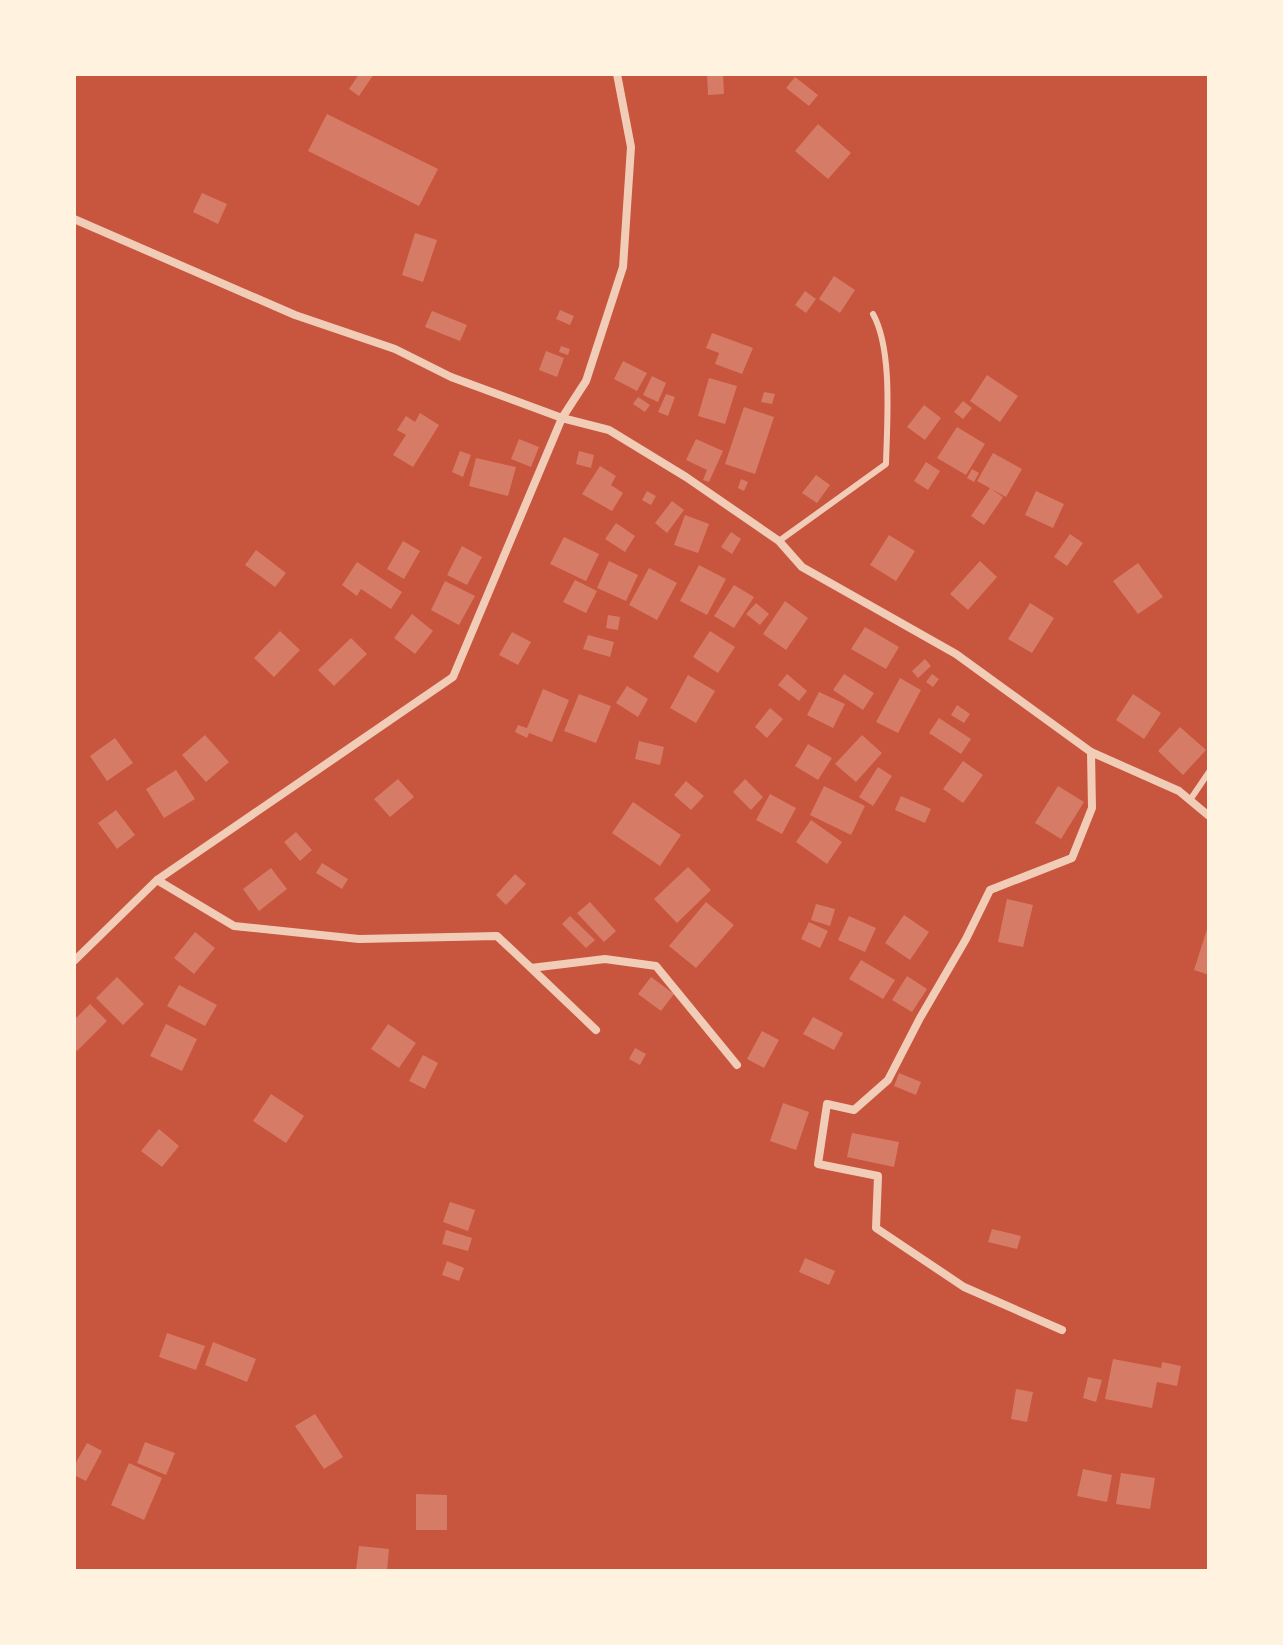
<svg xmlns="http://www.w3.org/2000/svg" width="1283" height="1645" viewBox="0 0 1283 1645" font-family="Raleway,sans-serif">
  <rect width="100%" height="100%" fill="#c8553d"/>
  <path fill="#d67c66" d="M359,74H374L359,96L349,89Z
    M707,74H723L724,94L708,95Z
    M795,77L818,95L809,106L786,88Z
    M327,114L438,169L419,206L308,151Z
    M818,124L851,153L828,179L795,151Z
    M202,193L227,204L218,224L193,212Z
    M415,233L437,240L423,282L402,275Z
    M834,276L855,290L840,313L819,299Z
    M805,291L816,299L806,313L795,305Z
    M560,310L574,316L570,325L556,319Z
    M432,311L467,325L460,341L425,327Z
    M712,333L753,348L742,374L715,364L719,353L706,348Z
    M561,346L570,349L568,355L559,352Z
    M546,351L564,358L557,377L539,370Z
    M623,361L647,373L637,391L614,379Z
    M987,375L1018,396L1000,422L970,401Z
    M652,376L666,383L658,402L643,395Z
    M709,378L737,386L725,424L698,416Z
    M764,392L775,394L772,404L761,402Z
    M666,394L675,397L668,416L658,412Z
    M638,397L650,405L645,412L633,404Z
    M963,401L972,408L963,419L954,412Z
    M924,405L941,418L925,440L907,427Z
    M744,407L774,417L755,474L725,464Z
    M420,413L439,425L413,467L393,455L406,435L397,430L406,416L415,422Z
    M957,427L985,444L966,475L937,458Z
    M519,439L539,447L531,467L511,459Z
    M696,439L723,451L709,482L703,480L707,470L686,460Z
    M460,451L471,455L463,477L452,472Z
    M579,451L594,455L591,468L576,464Z
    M993,453L1022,469L1006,497L977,481Z
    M476,458L516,467L508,496L469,486Z
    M926,462L940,471L928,490L914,481Z
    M600,466L616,476L611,485L623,493L612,511L582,494Z
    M972,469L979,473L974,482L967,478Z
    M816,475L830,485L817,503L802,493Z
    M741,479L748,482L744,491L738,488Z
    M990,488L1003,497L984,525L971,516Z
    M647,491L656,496L651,505L642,500Z
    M1036,491L1064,504L1053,528L1025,515Z
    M672,501L684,510L667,533L655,523Z
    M685,515L709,524L698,553L674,545Z
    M616,523L635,536L625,552L605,539Z
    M731,532L741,539L732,554L721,547Z
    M1070,534L1083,543L1067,566L1054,557Z
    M889,535L915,551L896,581L870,565Z
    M564,537L599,554L586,581L550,564Z
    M403,541L420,551L404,579L387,569Z
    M462,546L482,557L467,585L447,575Z
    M256,550L286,573L275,587L245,565Z
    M609,561L638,575L626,601L597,588Z
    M980,561L997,577L968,610L950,594Z
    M357,562L402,592L391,609L361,589L357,596L342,585Z
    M1138,563L1163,597L1138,614L1113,581Z
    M699,565L726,579L707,615L680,601Z
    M649,568L677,583L657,620L629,605Z
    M575,580L597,591L586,613L563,602Z
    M445,581L475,596L459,625L431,610Z
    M734,585L754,597L734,628L714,616Z
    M785,601L808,618L786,650L763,634Z
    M756,603L769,614L760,625L746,614Z
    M1030,603L1054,618L1032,653L1008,639Z
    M412,614L433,631L415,654L394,638Z
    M608,615L620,617L618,630L606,628Z
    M865,627L899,647L886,669L851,649Z
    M280,631L300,650L274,677L254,658Z
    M710,631L735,647L718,673L693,657Z
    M512,632L531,642L518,665L499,655Z
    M588,635L614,642L610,657L583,649Z
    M351,638L367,654L334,686L318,670Z
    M925,659L931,666L918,678L912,671Z
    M787,674L807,691L799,701L778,685Z
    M844,674L874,693L863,710L833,690Z
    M932,674L939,679L933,687L926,682Z
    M688,675L715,691L696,723L670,708Z
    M900,678L921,690L898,733L876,722Z
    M627,686L648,699L638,717L616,703Z
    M543,689L569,700L552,742L529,733L527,738L515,732L518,725L527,728Z
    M819,692L845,704L833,728L807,715Z
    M579,694L611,706L596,743L564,731Z
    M1133,694L1161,713L1144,739L1116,720Z
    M957,705L970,714L964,723L951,715Z
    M770,708L783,719L767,738L755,727Z
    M939,718L971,739L961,754L929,733Z
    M1180,727L1206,750L1183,775L1158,751Z
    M205,735L229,762L206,782L182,755Z
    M862,735L882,753L856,782L835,764Z
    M115,738L133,763L107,781L90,756Z
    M639,741L664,747L660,765L635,759Z
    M808,744L832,758L818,780L795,766Z
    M963,761L983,775L963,803L943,789Z
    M878,767L892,776L873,806L859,797Z
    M176,770L195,799L164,818L146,789Z
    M398,779L414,797L390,817L374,799Z
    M745,779L763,797L751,810L733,792Z
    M686,781L704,796L691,810L674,795Z
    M824,786L865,806L851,835L810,815Z
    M1058,786L1084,802L1061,839L1035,823Z
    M770,794L796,808L782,834L756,820Z
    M901,796L931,809L925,823L895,810Z
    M633,802L681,835L660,866L612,833Z
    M116,810L135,835L117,849L98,823Z
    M811,820L842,842L827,864L796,842Z
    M296,832L312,850L300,861L284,842Z
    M322,863L348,879L342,889L316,873Z
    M688,867L711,890L677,923L654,899Z
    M271,868L287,889L259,911L243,889Z
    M515,874L526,884L506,905L496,895Z
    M1007,899L1033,905L1023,947L998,942Z
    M590,902L616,931L604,942L577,913Z
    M706,902L734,925L696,968L669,946Z
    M816,904L835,909L830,926L811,920Z
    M904,915L929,932L910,960L885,943Z
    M570,916L595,940L586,948L562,924Z
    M849,916L876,928L865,952L838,940Z
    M809,922L828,931L820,948L801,939Z
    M1208,926H1209V975L1194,970Z
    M195,932L215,948L194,974L174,958Z
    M861,960L895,980L883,999L849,979Z
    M907,976L927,989L912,1012L892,1000Z
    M117,977L144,1004L123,1025L96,998Z
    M651,977L674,994L661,1011L638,994Z
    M179,985L217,1005L205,1026L167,1006Z
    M90,1004L107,1021L77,1051L74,1048V1020Z
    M813,1017L843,1033L834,1050L803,1034Z
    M166,1024L197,1039L182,1071L150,1056Z
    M388,1024L416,1043L399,1068L371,1049Z
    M762,1031L779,1040L764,1068L747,1059Z
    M635,1048L646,1054L640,1065L629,1059Z
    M423,1055L438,1063L425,1089L409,1081Z
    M899,1073L921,1082L916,1095L894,1086Z
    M271,1094L304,1116L286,1143L253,1121Z
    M783,1103L809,1112L796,1150L770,1141Z
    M159,1129L179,1146L162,1167L141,1151Z
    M852,1133L899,1142L894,1167L847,1157Z
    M450,1202L475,1210L468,1231L443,1222Z
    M992,1229L1021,1236L1017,1249L988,1242Z
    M446,1230L472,1238L468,1251L442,1244Z
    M805,1258L835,1271L829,1285L799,1272Z
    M447,1261L464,1268L459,1281L442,1275Z
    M167,1333L205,1346L196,1370L159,1357Z
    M213,1342L256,1359L247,1382L205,1365Z
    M1113,1359L1161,1368L1162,1362L1181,1366L1177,1386L1157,1382L1152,1408L1105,1399Z
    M1088,1377L1102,1380L1096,1402L1083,1398Z
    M1016,1389L1033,1392L1027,1422L1011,1419Z
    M315,1414L343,1457L324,1469L295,1426Z
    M145,1442L175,1453L166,1475L137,1463Z
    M87,1443L102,1451L86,1481L74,1475V1466Z
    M129,1463L162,1478L144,1520L111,1505Z
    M1083,1469L1112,1475L1107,1502L1077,1496Z
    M1121,1473L1155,1478L1150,1509L1116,1504Z
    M416,1494L447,1495V1530H416Z
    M359,1546L389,1549L387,1571H356Z"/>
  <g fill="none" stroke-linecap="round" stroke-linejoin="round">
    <path stroke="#f1ccb7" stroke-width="6" d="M779,541L886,464C887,423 893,350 873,314
      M1190,800L1209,772"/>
    <path stroke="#f1ccb7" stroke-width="8" d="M74,219L295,315L395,349L451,377L562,418L609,430L686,477L779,541L802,567L956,654L1091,752L1179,791L1209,816
      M157,880L234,926L359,939L497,936L531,968L605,959L656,966L737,1065
      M74,961L157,880L453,677L562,418L586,381L623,267L631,147L617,74
      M531,968L596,1030
      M1062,1330L964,1287L876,1228L878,1176L818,1164L827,1104L854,1110L888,1080L920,1018L966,939L990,890L1072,858L1092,808L1091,752"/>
  </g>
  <rect width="1283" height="1645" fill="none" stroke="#fff3e0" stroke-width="152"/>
</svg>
